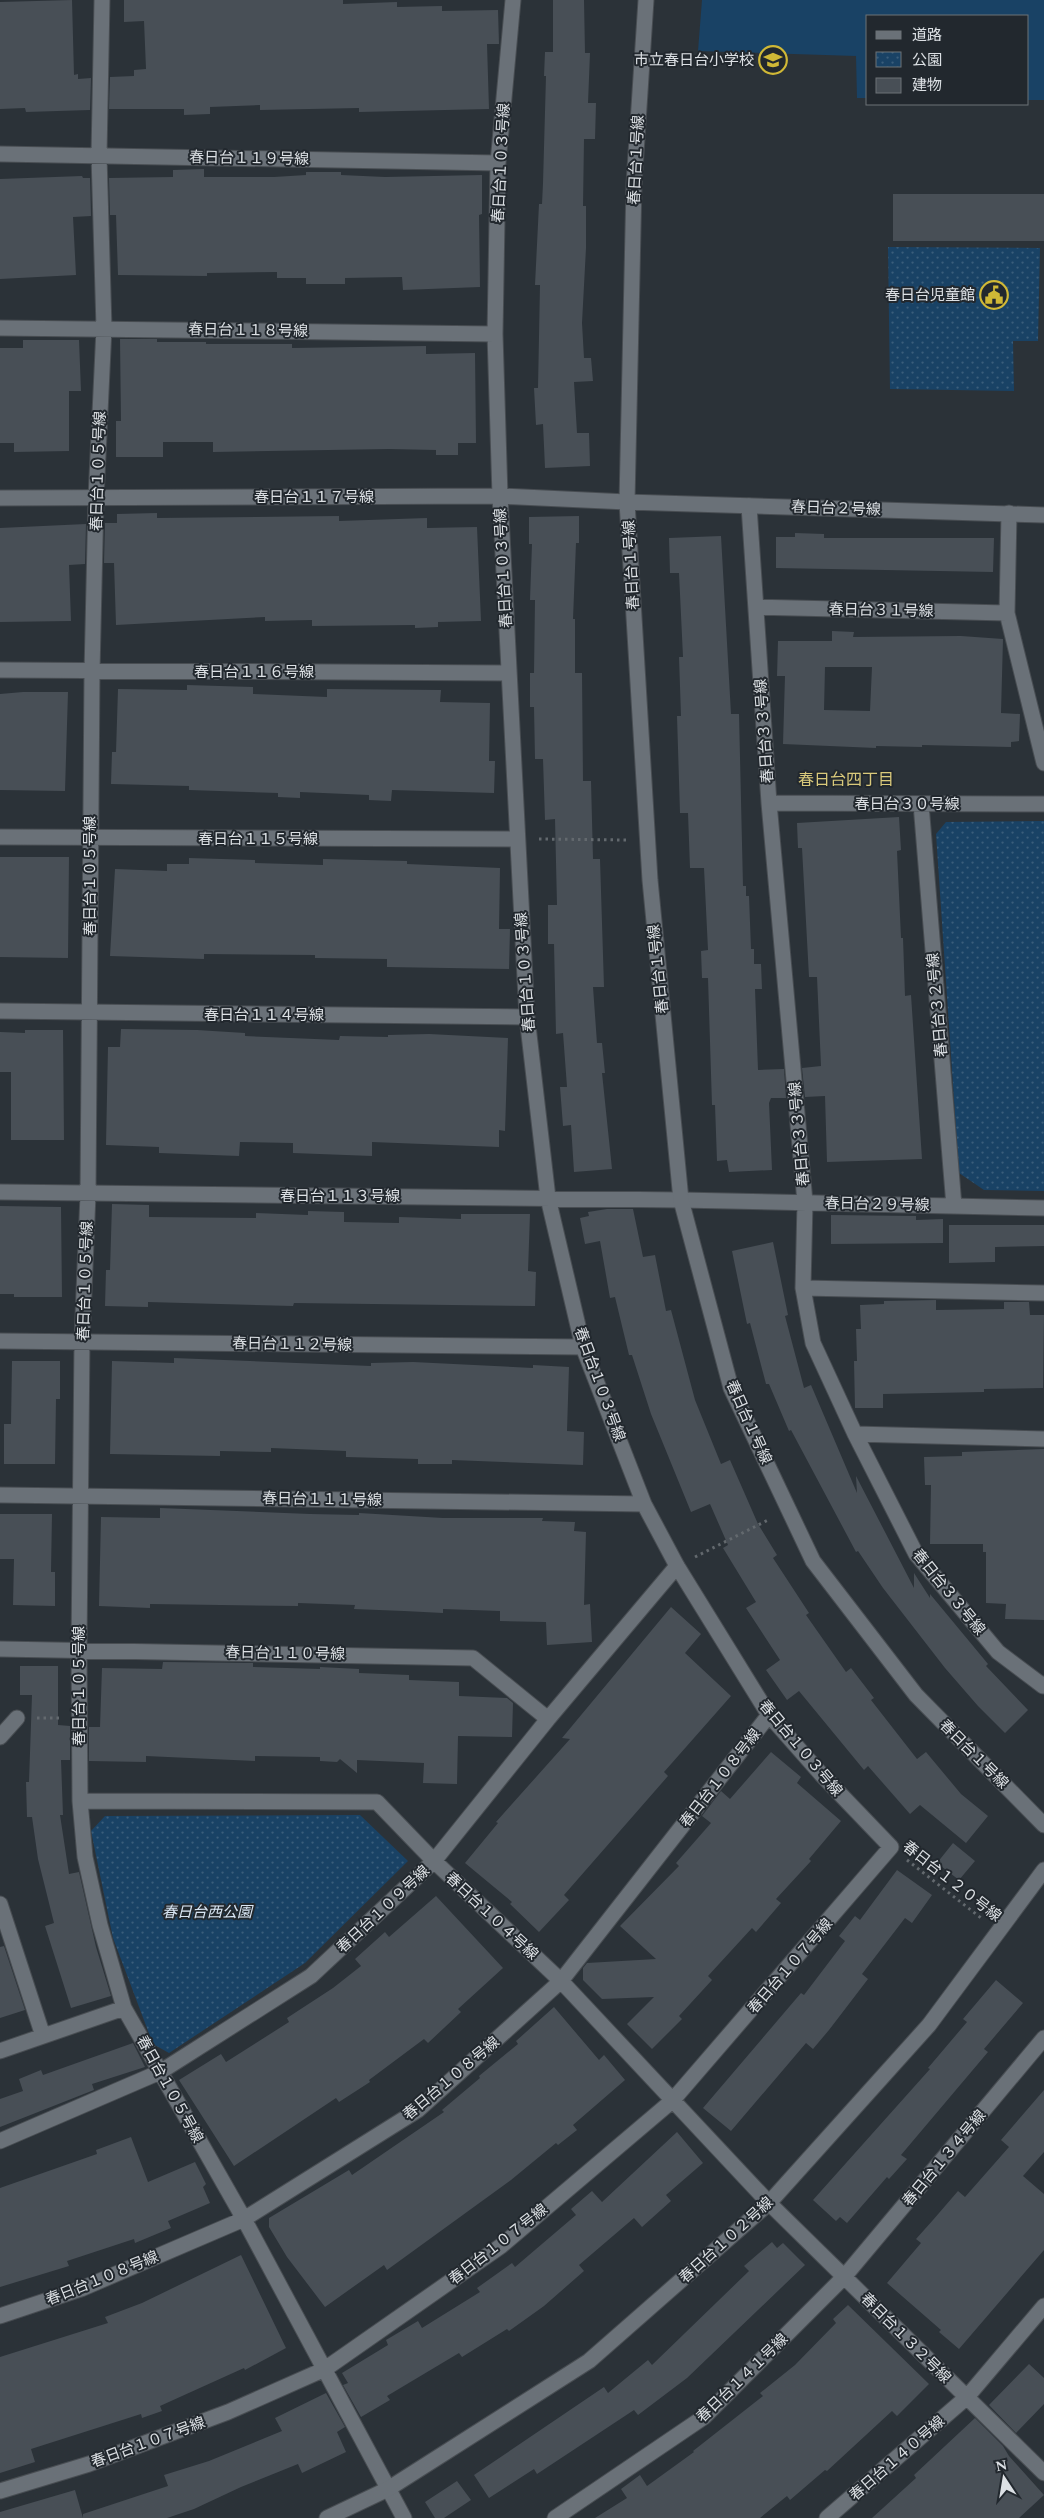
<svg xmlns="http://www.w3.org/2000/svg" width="1044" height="2518" viewBox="0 0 1044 2518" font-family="Spectral,'Noto Sans JP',serif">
  <defs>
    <pattern id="park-dots" width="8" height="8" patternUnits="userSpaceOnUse" patternTransform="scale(1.25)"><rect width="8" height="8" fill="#194265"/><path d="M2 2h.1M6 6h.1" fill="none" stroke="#3a5d7b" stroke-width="1.8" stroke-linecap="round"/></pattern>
  </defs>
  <rect width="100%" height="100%" fill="#2b3238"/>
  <path fill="#194265" d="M702,0H1044V100H1028V16H868V98H857L856,56L698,51Z"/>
  <path fill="url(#park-dots)" d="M888,247L1040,248L1038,341H1013L1014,391L890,389Z
    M1044,821V1191L984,1190L959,1173L936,834L946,822Z
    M360,1815L408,1861L305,1963L169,2053L153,2044L113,1938L91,1831L105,1816Z"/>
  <path fill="#484f56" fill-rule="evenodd" d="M72,0L74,75L78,74V79L91,78L90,110L26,112L25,108L0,109V2Z
    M124,0H343V4L397,2V7L442,6V11L498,10L499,44H487L489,109L359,112V108L260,110V105L210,107V114L184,115V109H109L110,77L134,76V70L146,69L144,21L124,22Z
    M553,0H584L585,53H590L588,103H596L595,139H584L583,206H586V248L582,323L584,358H591L593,381L574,382L577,433H589L590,466L545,468L543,424L536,425L534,388H538L540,285H535L539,204H542L543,183L546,76H544L545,52H553Z
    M204,169V177H274L306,175V172H341V175L385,177L482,175V214L479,215L480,287L403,290L402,277L345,278V284H306V278H277V272L207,273V276L118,275L116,215H110L109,178L173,177V170Z
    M82,176L83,178H90L91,216L73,217L76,275L0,279V179Z
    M893,194H1044V241H893Z
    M120,339H157V342H206V344H292V348L426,346V354L475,353L476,443H458V455H436V450L389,449L213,452V442H163V457H116V421H121Z
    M23,340H79L81,391H69V451L14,452V443H0V348H23Z
    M157,513V518L339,516V521L427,518V528L477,527L481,621L438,622V627L415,628V625L312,626V620L265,621V617L116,625L114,563H104L105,523H117V514Z
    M579,516V543H576L573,619H575V673H582L583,781H591L593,859H600L604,987H593L597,1043H602L605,1073H602L612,1169L574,1172L571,1125L563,1126L560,1087H567L563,1033L556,1034L554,944H548V905H557L555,819L545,820L543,759H535L534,707H530V673H534L535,600H530L532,544H529V517Z
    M86,524L85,564L69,565L71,621L0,622V528Z
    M795,533L824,534V538H994L993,572L776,568V537H795Z
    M721,536L731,714H739L743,886H746V896H749L751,949H754V964H761L762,989H755L758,1070L784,1069L786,1098H771L769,1103L772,1170L729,1172L727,1160L717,1161L715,1105H712L708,978H702L701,951L708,950L704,868H690L688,813H680L677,716H681L679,657H683L679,573H670L669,538Z
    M832,631L854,632L853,637L961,636L1003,639L1001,713L1020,714L1019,741L1011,742V747L922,745V747L876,746V748L783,744L785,676H777L778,641H832ZM825,667H872L870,711L824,710Z
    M187,685L253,687V694L327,697V689L441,690L440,702L490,703L489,761H495L494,793L392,790L391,801L369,800V795L300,792V798L278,797V793L189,790V786L111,784L112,752H116L118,689L187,690Z
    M23,692H68L65,791L0,790V694Z
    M899,817L901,850L897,851L901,938H903L905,996L911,995L922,1159L827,1162L825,1096L805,1097L802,1068L821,1066L817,977H809L802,848H798L797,823Z
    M0,857H69L68,958L0,957Z
    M189,858L255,860V863L323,865V859L407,861V864L500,868L499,929H510L509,969L387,967V959L315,958V955L204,954V959L110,956L115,869L167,871V864H189Z
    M121,1029L197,1030L245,1033V1036L339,1040L340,1036L388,1037V1035L429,1034L508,1038L505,1131L499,1130V1147L372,1142V1156L293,1153V1143L240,1142L239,1156L159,1153V1147L106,1145L108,1047H120Z
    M25,1030H63L64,1140H11V1072H0V1032L25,1033Z
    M112,1204L149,1205V1217L256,1218V1213L308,1215V1211L344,1212V1222L399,1223V1217L461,1219V1214H530L528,1271L536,1272L535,1306L294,1303L293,1306L148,1302V1307L105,1306L106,1270H110Z
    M0,1206L61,1207L62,1297H14V1294H0Z
    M607,1209H633L643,1257L655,1255L666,1311L671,1310L695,1400L721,1464L730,1460L758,1524L777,1555L773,1558L809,1613L806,1615L846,1672L851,1668L874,1698L871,1700L917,1759L926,1752L961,1794L988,1816L966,1843L920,1805L910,1814L868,1766L864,1770L799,1691L787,1700L766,1670L780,1660L746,1608L756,1602L723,1548L728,1545L710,1504L691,1512L651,1414L632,1355H629L615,1297L610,1298L600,1241L585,1244L580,1218L589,1216L588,1212Z
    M831,1215L916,1216V1220L943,1219V1243L831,1244Z
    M949,1225H1044V1246L995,1247V1262L949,1263Z
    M773,1242L788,1315L785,1316L804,1388L811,1385L857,1493L856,1476L914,1588V1573L930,1598V1594L988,1664L986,1666L1028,1710L1005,1733L978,1706L945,1668L883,1588L858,1551L856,1552L791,1430L789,1431L769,1384H766L750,1323L747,1324L732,1251Z
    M936,1300V1310L1004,1309V1302H1029L1030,1315H1044L1043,1388L984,1389V1392L883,1394V1408H855L854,1361H857L856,1329H861L860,1305L884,1304V1301Z
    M174,1358L371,1366V1363L413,1362L533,1368V1365L569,1367L567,1431L584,1432L583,1465L452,1460V1464H418V1459L346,1457V1451L271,1448V1452L220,1451V1456L110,1454L112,1361L174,1363Z
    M12,1361H60V1399H56L55,1464H4V1424H11Z
    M1044,1449V1620L1005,1619L1006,1604L986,1603V1552H983V1544H930L931,1485H925L924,1457L962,1456V1452Z
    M160,1508L310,1514L359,1515V1513L443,1518H543L542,1521L575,1522L574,1531L586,1532L584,1605L590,1604L592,1642L547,1645L546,1622L500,1621V1611L443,1609V1613L404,1611L354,1609L355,1605L298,1603V1606L150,1604V1608L99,1606L101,1517L160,1518Z
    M0,1514H52L51,1572H55V1606L13,1605L14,1559H0Z
    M671,1607L701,1634L685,1653L731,1696L664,1772L668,1776L564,1895L569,1900L539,1932L510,1904L512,1902L465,1863L498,1823L496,1822L570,1739L562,1738Z
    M163,1662L253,1663V1667L320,1669V1667L359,1669V1673L409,1675V1680L459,1682V1696L507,1698L513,1703L512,1737L458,1736L457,1784L423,1783L424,1763L357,1760V1773L340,1759L337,1762L320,1761V1757L255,1756V1761L146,1756V1762L89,1761V1727H100L102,1668L162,1669Z
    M20,1666H58V1725L70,1726V1760H61L63,1815H60L69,1874L79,1872L96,1947L111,1996L71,2008L45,1926L54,1923L38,1859L32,1817H27L26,1782H29L32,1695H20Z
    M771,1752L801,1777L797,1783L841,1821L809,1859L811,1861L776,1899L781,1903L756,1932L752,1928L708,1976L712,1980L679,2016L682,2019L652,2049L627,2024L654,1997L602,1999L583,1980V1968L587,1963L656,1959L620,1926L679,1866L676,1863L711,1823L702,1816L721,1791L730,1799Z
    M953,1843L975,1861L959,1880L937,1863Z
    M897,1870L932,1895L912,1923L905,1918L862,1974L868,1979L829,2030L813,2049L806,2043L731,2131L703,2108L801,1993L804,1995L845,1941L839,1936L855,1916L860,1920Z
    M436,1896L503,1968L458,2009L461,2012L428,2043L424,2039L369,2080L370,2082L339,2102L336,2098L234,2166L179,2080L221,2054L226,2062L289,2022L287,2018L333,1988L361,1966L355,1959L385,1932L389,1937Z
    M4,1946L25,2010L0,2018V1947Z
    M996,1980L1023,2003L984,2049L988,2052L901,2155L907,2159L889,2179L887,2177L847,2223L840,2217L836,2221L813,2200L930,2069L928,2068L967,2022L963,2019Z
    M554,2007L599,2060L604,2055L625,2080L573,2125L577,2130L558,2145L556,2143L511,2180L387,2270L384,2265L325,2307L287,2257L269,2227V2218L349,2170L352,2175L444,2112L442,2110L480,2078L479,2076L518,2044L516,2041Z
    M133,2043L145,2067L92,2084L94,2090L0,2127V2099L23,2091L19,2079L41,2070L43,2075Z
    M1044,2090V2152L1023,2176L1044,2194V2250L959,2349L939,2332L941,2330L887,2283L921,2243L916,2239L933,2220L958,2191L965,2197L1009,2147L1001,2140Z
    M677,2132L703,2163L666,2195L671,2201L642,2227L634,2218L579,2265L584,2271L544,2306L509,2331L507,2329L462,2357L459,2353L387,2396L390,2400L361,2417L343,2385L348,2383L342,2373L388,2345L386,2340L418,2321L422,2328L480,2292L477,2288L512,2263L515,2267L576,2215L571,2209L592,2191L602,2202Z
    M131,2137L148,2182L195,2162L206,2184L203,2187L210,2203L168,2221L171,2228L135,2243L134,2239L67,2261L69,2266L0,2287V2188L97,2154L96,2150Z
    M772,2242L777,2248L783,2243L805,2265L687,2378L638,2415L634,2410L537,2474L534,2469L489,2498L474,2475L604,2387L608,2393L648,2360L652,2365L749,2271L744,2266Z
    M241,2255L286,2348L245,2370L244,2368L160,2406L162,2411L142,2418L141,2414L31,2449L35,2462L0,2473V2357L108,2323L105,2317L142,2303Z
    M848,2305L929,2384L897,2416L892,2411L827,2471L825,2470L790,2500L787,2496L760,2518H595L627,2498L621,2489L640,2475L647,2486L694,2452L693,2451L763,2396L760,2393L795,2365L836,2323L833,2319Z
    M1029,2364L1044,2378V2404L1016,2433L989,2405Z
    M326,2393L345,2427L337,2432L346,2452L302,2473L298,2464L241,2487L194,2509L167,2518H83V2514L168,2486L164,2475L209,2461L282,2431L275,2418Z
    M975,2418L1003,2446L1009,2456L1044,2495L1019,2518H872L916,2478L914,2475Z
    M457,2481L471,2500L444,2518H435L425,2502Z
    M75,2490L83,2518H0V2512Z"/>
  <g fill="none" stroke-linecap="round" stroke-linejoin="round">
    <defs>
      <path id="street" d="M102,0L99,155L104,328L96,498L92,672L88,1194L82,1341L79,1649L80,1801L85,1857L100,1925L124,2008L244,2219L404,2518
        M0,154L498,163
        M0,328L495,334
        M0,498L500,496L627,502
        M749,506L769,803L805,1202L803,1288L813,1343L855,1434L916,1554L998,1652L1043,1686L1044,1684
        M1009,513L1007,613L1044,763
        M756,607L1007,613
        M0,670L508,673
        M769,803L1044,804
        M921,804L954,1206
        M0,837L516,839
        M0,1011L527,1017
        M0,1192L681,1200L1044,1208
        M803,1288L1044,1293
        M0,1341L583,1347
        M855,1434L1044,1439
        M0,1495L644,1504
        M0,1649L473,1658L548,1719
        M0,1737L17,1718
        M80,1801L377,1802L434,1861L561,1981L769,2203L1044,2473
        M0,1904L43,2036
        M0,2051L124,2008
        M0,2141L160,2072L311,1976L434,1861L548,1719L677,1566
        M0,2316L81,2289L244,2219L418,2110L561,1981L769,1715
        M0,2491L89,2464L228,2412L325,2369L501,2246L672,2101L891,1847L821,1774L769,1715L677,1566L644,1504L583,1347L548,1198L527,1017L500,496L495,334L498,163L513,0
        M555,2518L704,2417L844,2277L1044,2038
        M827,2518L967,2397L1044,2306"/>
      <path id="secondary" d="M646,0L634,184L627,502L650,880L681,1200L731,1388L813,1561L916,1695L1044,1825
        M627,502L1044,515
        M327,2518L388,2489L589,2361L769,2203L929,2025L1044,1870"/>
    </defs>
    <use href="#street" stroke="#484d52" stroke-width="17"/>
    <use href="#secondary" stroke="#484d52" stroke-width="17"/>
    <path stroke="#63696e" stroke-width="3" stroke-dasharray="2.5 4" stroke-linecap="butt" d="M539,839L626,840
      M695,1557L770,1519
      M37,1718H59
      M907,1860L981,1918"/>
    <use href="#street" stroke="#6a7178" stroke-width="15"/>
    <use href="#secondary" stroke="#6a7178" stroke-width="15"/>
  </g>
  <defs>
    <symbol id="school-ring" viewBox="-11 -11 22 22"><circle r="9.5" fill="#22282e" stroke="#d0b836" stroke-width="1.5"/><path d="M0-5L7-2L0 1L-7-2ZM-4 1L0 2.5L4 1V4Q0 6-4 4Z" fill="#d0b836"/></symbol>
    <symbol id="civic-ring" viewBox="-11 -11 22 22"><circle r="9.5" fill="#22282e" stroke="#d0b836" stroke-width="1.5"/><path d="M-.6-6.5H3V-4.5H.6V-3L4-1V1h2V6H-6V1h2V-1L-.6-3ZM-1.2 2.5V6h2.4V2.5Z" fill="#d0b836"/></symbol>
  </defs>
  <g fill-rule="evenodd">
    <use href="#school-ring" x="757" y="44" width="32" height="32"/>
    <use href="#civic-ring" x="978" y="279" width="32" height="32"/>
  </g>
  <g text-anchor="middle" stroke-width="4" stroke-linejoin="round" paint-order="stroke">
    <g font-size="15" fill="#dce0e4" stroke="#22282e" text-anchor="end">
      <text x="754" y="65">市立春日台小学校</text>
      <text x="975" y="300">春日台児童館</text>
    </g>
    <g font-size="15" fill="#dce0e4" stroke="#22282e">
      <text transform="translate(249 158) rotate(1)" y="5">春日台１１９号線</text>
      <text transform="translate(636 160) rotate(-87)" y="5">春日台１号線</text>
      <text transform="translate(501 163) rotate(-87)" y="5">春日台１０３号線</text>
      <text transform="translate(248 330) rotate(1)" y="5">春日台１１８号線</text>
      <text transform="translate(98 471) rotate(-88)" y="5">春日台１０５号線</text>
      <text x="314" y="502">春日台１１７号線</text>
      <text transform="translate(836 508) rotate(2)" y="5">春日台２号線</text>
      <text transform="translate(631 565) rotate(-93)" y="5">春日台１号線</text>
      <text transform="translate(503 568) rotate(-93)" y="5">春日台１０３号線</text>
      <text transform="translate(881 610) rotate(1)" y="5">春日台３１号線</text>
      <text x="254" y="677">春日台１１６号線</text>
      <text transform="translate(764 731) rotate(-94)" y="5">春日台３３号線</text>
      <text x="907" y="809">春日台３０号線</text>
      <text x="258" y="844">春日台１１５号線</text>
      <text transform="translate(90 876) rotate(-90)" y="5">春日台１０５号線</text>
      <text transform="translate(658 969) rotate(-96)" y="5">春日台１号線</text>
      <text transform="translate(525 972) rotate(-94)" y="5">春日台１０３号線</text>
      <text transform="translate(937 1005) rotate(-95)" y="5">春日台３２号線</text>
      <text x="264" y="1020">春日台１１４号線</text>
      <text transform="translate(799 1134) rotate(-95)" y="5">春日台３３号線</text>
      <text x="340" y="1201">春日台１１３号線</text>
      <text transform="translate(877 1204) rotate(1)" y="5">春日台２９号線</text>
      <text transform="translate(85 1281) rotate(-88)" y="5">春日台１０５号線</text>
      <text transform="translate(292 1344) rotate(1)" y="5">春日台１１２号線</text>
      <text transform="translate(600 1384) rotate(70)" y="5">春日台１０３号線</text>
      <text transform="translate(749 1422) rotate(66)" y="5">春日台１号線</text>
      <text transform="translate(322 1499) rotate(1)" y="5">春日台１１１号線</text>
      <text transform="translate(949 1592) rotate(51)" y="5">春日台３３号線</text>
      <text transform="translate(285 1653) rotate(1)" y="5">春日台１１０号線</text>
      <text transform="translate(79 1686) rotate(-90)" y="5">春日台１０５号線</text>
      <text transform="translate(801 1748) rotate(50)" y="5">春日台１０３号線</text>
      <text transform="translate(974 1754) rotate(45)" y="5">春日台１号線</text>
      <text transform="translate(720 1778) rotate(-52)" y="5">春日台１０８号線</text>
      <text transform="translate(952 1881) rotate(38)" y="5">春日台１２０号線</text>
      <text transform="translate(383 1909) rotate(-43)" y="5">春日台１０９号線</text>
      <text transform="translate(492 1916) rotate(43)" y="5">春日台１０４号線</text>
      <text transform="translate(790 1966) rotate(-49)" y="5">春日台１０７号線</text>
      <text transform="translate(451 2078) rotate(-40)" y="5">春日台１０８号線</text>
      <text transform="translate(170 2089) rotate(61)" y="5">春日台１０５号線</text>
      <text transform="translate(944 2158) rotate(-50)" y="5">春日台１３４号線</text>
      <text transform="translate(726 2240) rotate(-42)" y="5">春日台１０２号線</text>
      <text transform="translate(498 2244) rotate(-38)" y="5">春日台１０７号線</text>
      <text transform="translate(102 2278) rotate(-22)" y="5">春日台１０８号線</text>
      <text transform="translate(906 2338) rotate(45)" y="5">春日台１３２号線</text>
      <text transform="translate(742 2378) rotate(-44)" y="5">春日台１４１号線</text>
      <text transform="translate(148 2442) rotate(-20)" y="5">春日台１０７号線</text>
      <text transform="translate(897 2458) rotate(-41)" y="5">春日台１４０号線</text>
    </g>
    <g font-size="15" font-style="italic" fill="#d9e6f4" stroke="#22282e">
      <text x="207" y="1917">春日台西公園</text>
    </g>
    <g font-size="16" fill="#d9c97b" stroke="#22282e">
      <text x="846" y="785">春日台四丁目</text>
    </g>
  </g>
  <rect x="866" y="15" width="162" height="90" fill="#22282e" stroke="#6c7277"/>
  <rect x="876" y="31" width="25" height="8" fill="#6a7178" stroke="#6c7277"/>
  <text x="912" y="40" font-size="15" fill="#dce0e4">道路</text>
  <rect x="876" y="52" width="25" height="15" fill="url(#park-dots)" stroke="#6c7277"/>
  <text x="912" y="65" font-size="15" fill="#dce0e4">公園</text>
  <rect x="876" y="78" width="25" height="15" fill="#484f56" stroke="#6c7277"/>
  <text x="912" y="90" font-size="15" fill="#dce0e4">建物</text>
  <g transform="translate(1004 2478) rotate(348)" stroke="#22282e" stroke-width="4" paint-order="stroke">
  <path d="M0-4L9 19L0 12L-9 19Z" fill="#dce0e4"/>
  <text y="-8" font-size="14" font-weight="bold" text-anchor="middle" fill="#dce0e4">N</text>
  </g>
</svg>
